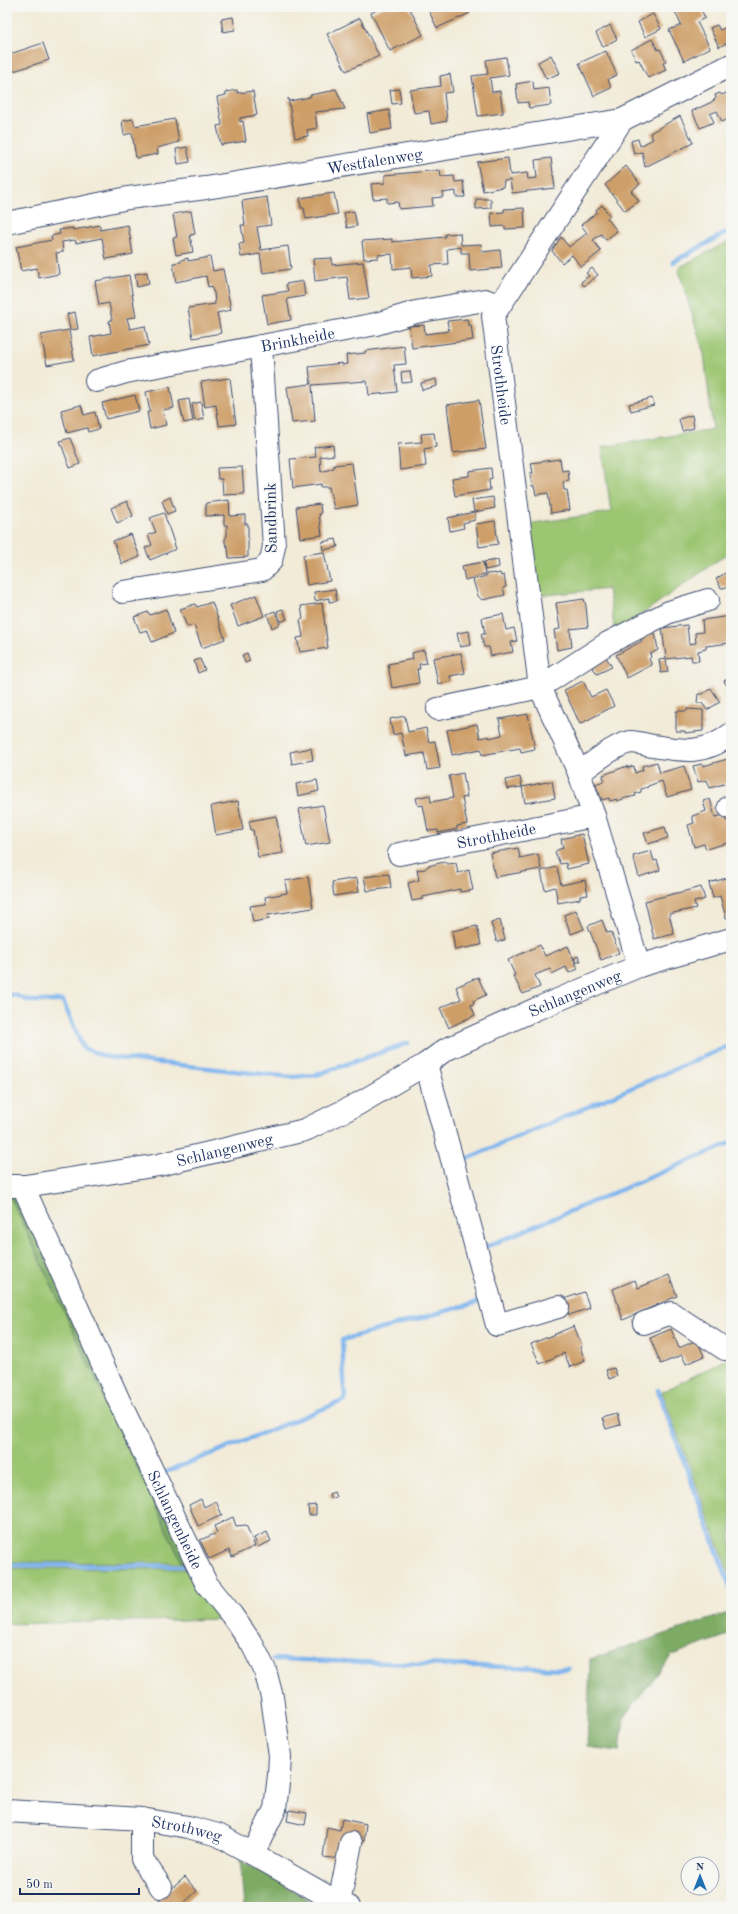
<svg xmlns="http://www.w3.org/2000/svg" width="738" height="1914" viewBox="0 0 738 1914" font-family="'Old Standard TT',serif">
  <rect width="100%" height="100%" fill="#f6f6f2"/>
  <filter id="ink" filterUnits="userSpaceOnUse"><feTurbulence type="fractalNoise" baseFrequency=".025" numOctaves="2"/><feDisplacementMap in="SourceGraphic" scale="8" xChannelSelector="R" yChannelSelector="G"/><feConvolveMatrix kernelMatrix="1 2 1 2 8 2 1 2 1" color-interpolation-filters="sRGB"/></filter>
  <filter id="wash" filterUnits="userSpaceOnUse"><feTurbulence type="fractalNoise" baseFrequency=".012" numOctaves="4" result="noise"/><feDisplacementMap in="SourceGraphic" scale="16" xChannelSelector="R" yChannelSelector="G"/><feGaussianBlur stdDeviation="0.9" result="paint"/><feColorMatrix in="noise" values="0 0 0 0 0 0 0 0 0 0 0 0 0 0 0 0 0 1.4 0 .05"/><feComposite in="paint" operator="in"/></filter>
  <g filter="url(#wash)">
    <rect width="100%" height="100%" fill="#f2ebd8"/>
    <path fill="#9cc672" stroke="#5c7a68" d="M731,240V551L615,633L608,589L535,596L527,524L611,512L602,447L713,429L704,354L678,268Z
      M7,1194H9L182,1563L7,1562Z
      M731,1357V1579L662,1392Z
      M7,1568L190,1569L227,1619L7,1624Z"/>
    <path fill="#7dab64" stroke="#4c6d61" d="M9,1194L18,1195L189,1563H182Z
      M731,1612V1634L672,1655L624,1717L620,1751L587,1747L590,1659Z
      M240,1860L308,1899V1907H244Z"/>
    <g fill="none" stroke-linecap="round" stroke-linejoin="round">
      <path stroke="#7fb5ee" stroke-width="4.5" d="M673,262L731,230
        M7,995H15L29,1001H63L83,1048L107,1057L291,1077L316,1075L408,1043
        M461,1158L462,1161L731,1045
        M483,1248L731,1143
        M658,1390L731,1589
        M161,1474L345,1400L342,1340L482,1301
        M7,1565L186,1566
        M273,1659L569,1669"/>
    </g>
    <g id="blocks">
      <path fill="#cd9e68" d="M383,7H409L423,35L390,51L371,13Z
        M427,7H468L470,13L437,28Z
        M673,7H700L705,18L697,22L710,48L684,61L669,30L681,25Z
        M653,14L661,29L645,37L638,22Z
        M233,17L235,30L223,32L221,19Z
        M360,18L379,56L346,71L327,34Z
        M610,25L617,39L603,47L596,33Z
        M717,25L720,30L727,27L731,38V41L719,47L710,28Z
        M652,39L658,50L660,49L666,61L663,63L666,70L648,78L639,60L636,61L631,50Z
        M43,43L49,60L7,73V55Z
        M606,51L617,75L608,79L611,88L594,96L579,63Z
        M551,55L560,73L546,79L538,62Z
        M506,57L509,75L490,78L492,92L500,91L503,113L478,116L472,76L488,74L486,60Z
        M450,74L453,92L444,93L447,121L431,124L429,111L414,113L410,90L441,86L440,76Z
        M533,81L534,90L549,88L551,105L529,108L528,102L518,103L516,84Z
        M336,89L345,109L315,112L317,128L307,130L308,136L295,138L288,98L290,101L310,97V95L331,91V90Z
        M399,89L401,103L392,104L390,90Z
        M237,90L238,93L253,91L257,115L240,118V122L243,121L246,141L221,145L217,126L222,125L217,97L226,95V92Z
        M730,91L731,118L722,122L717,111L710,114L714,122L700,128L692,111L712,102L716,98L715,95L720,93L722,95Z
        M389,110L392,129L370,133L367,114Z
        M680,116L693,143L645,167L642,152L634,154L631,141L638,139L640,146L653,139L650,133Z
        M133,119L135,126L175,119L179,142L157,148L158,154L136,158L132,133L124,135L122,121Z
        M187,147L190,162L178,164L176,149Z
        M508,158L510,175L527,173L528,179L537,178L535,160L551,158L555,188L512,193L510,180L504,181L503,187L483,191L477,162Z
        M626,166L640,184L631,191L639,201L625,211L605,185Z
        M440,170L441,177L454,176L455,182L463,181L465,197H456V191L442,193L443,197L432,198L433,206L399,209L398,202L387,203V198L373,199L371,184L385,183V175Z
        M334,193L338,214L306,219L304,208H301L300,198Z
        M267,197L271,225L257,227L261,250L288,246L291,269L263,273L260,254L241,257L239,244L244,243L241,225H245L242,201Z
        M476,199H491V208L476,209Z
        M602,205L610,216L607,218L617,231L606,240L601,234L593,240L601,251L581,267L572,255L562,263L552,251L561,237L569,247L587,233L581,225L597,212L596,210Z
        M524,208L525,228L505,229V226L492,227L491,213L504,212V209Z
        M191,211L195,234L190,235L193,252L176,255L173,238L177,237L173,214Z
        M354,211L357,226L347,228L344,213Z
        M100,225V230L128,225L133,254L106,259L102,238L76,243L75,240L62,242L63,252L56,253L59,274L39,278L37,268L21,271L16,247L52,240L51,236L60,234L59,230L73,228V230Z
        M460,233L461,245L481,244L482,252L500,250L502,268L470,271L469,253H461V247L447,249L448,264L431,265L432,276L412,278L411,267L393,269L392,254L378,255V258L364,259L362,241L392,239V242L445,237V234Z
        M210,257L213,271L223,269L231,310L217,313L221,333L193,338L188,308L215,304L214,292H213L212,286L208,287L206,276L176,282L173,263L181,262V260L188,258V261Z
        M332,258V265L363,262L369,298L350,300L347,277L315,281L313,259Z
        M592,268L598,275L584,286L581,282L589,276L586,273Z
        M147,272L149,284L137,287L135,274Z
        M129,275L136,317L127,318L130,329L145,326L149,345L93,356L90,337L111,333L109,321L112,320L109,303L99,305L95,281Z
        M303,281L305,296L287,299L291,320L267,324L262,295L288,291L286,284Z
        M75,312L78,329L70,330L67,314Z
        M467,319L468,325H471L473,340L412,348L409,326L424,325L425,334L449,331L447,321Z
        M69,330L74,360L47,365L41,335Z
        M404,346L406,364L394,365L397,392L369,395L367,381L312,385L315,421L292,423L287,387L311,384L309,367L342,363V365L347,364L346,355L365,353V351Z
        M410,371L412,382L402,383L401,372Z
        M230,378L236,424L219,426L216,405L205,407L201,382Z
        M436,379L437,386L422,390L421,383Z
        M170,387L174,408L163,410L166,425L150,429L147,412H150L146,392Z
        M135,395L139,411L106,419L102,403Z
        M652,398L654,405L631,411L629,404Z
        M189,399L193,421L184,423L179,401Z
        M479,400L486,449L453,453L447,405Z
        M201,402L204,419L195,421L192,404Z
        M81,405L84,415L95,412L99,429L88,432L87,428L67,433L61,410Z
        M692,415L694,428L682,431L679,419Z
        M434,433L436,447L424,449L426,466L400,470L398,444L422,442L421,434Z
        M70,438L80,464L70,468L60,441Z
        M333,445L334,455L320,457L321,472L334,468V465L352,463L358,505L334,509L329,487H321V484L293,488L290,459L316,457L314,447Z
        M560,459L562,471L568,470L569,481L563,482L564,490H567L570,510L551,513L548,493L536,495L534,486H532L530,473H533L531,463Z
        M242,467L244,494L223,495L222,479H218L217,468Z
        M491,468L492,479L489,480L490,490L455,496L452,478L469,476V471Z
        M170,497L175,511L167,514L162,501Z
        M493,497L495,508L475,512V520L463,523L464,528L450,531L448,518L474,512L472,500Z
        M229,500L230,516L245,515V524H248V557L229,558L228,548L225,543V539L227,536V525H224V515L206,516V503Z
        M127,501L133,516L117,523L111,508Z
        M320,504L321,514H319L322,535L300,538L296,507Z
        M164,513L176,549L150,560L145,548L152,545L148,535L156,532L150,518Z
        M495,521L498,544L479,547L476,524Z
        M131,534L140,557L122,564L113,541Z
        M336,539L338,547L323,550L322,542Z
        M324,552L330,581L307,585L303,555Z
        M498,560L499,567L485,570L484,562Z
        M483,562L485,574L465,580L462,566Z
        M731,569V587L721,588L716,579Z
        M495,573V574L500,573L501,576L504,575L506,587L503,588L505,595L482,600L478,596L473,580L486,576V574Z
        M335,589L337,601L329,602V598L315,601L314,592Z
        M256,595L264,616L238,626L230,605Z
        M584,599L586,606L588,627L570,629L572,647L557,650L554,630L560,629L556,603Z
        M212,602L225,639L202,648L194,625L187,627L180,609L195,604L197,607Z
        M322,603L328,648L300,652L297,638L303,637L300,620L303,619L301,606Z
        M166,609L174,633L152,642L147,630L140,632L134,617L148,612L150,615Z
        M283,609L287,619L281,622L277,611Z
        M275,611L280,624L272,628L267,614Z
        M503,614L506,630L514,628L517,641L511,642L513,652L491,656L489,647H484L481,634H485L482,618Z
        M731,616V643L706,646V649L698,651L699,661H692L691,656L666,659L668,672L661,673L659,659L666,658L662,628L687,625L689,644L696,643L695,633L703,632L702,620Z
        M469,631L471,645L460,647L457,633Z
        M655,632L658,650L650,654L651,657L649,659L652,665L627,678L616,655L642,641L641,639Z
        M424,650L427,663L419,664L420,669H417L419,683L392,688L388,664L413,659L412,653Z
        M602,651L612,667L597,674L588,660Z
        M247,653L250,661L245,663L242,655Z
        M461,653L465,673L450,676L451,681L438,684L433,658Z
        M200,659L205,670L198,673L194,661Z
        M730,677L731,679V692L724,681Z
        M583,681L591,697L606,690L614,706L580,724L564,690Z
        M711,688L720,702L707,710L702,703H697L698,694H703Z
        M687,709L703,710V731L685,733V731H676V711H687Z
        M528,714L535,749L521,752L520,748L482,755L481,749L452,755L447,730L477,724L480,738L489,736V738L502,735L499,719Z
        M405,716L408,732L426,728L429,742L435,741L440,768L427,770L424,753L406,756L401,733L393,735L390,719Z
        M311,748L313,760L292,764L290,752Z
        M731,758V782L710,788L707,780L698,782L693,766L702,764L703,766Z
        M657,762L660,773L684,766L691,790L667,797L662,781L648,786V787L641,789V792L635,794L636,796L626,798L617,801V799L610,801L609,798L602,800L595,784L604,781L603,775L627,766V768L634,766L635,773L643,770L642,766Z
        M463,773L467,797L462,798L467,824L457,826V829L438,833V830L428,831L423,805L418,806L416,798L430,795L431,802L453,798L449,776Z
        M520,777L522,787L507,789L505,780Z
        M317,780L319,791L298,796L296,784Z
        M552,781L555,798L525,803L522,787Z
        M710,799L715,817L725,815L726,821L731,820V842L706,849L704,844L694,847L688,825L694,823L692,816L706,811L703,801Z
        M238,801L243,830L216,835L211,806Z
        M323,805L330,842L306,846L299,809Z
        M276,816L283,853L258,857L253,830H251L249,821Z
        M665,827L668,838L648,844L644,833Z
        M582,834L589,864L567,869L566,863L560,864L555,852L557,850L563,848L561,839Z
        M518,848L520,858L538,854L541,869L495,877L490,853Z
        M651,851L654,861L657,860L660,870L639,877L633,856Z
        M444,862L448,864L456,863L458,873L469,870L473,890L460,892V889L423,897V899L412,901L408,883L419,880L417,870L425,869L428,866Z
        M557,867L561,885L585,880L588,895L580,896V899L558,903L555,887L545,890L541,871Z
        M389,874L391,888L367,891L364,877Z
        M308,877L313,908L268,915L269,919L253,922L250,906L266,904L265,897L287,893L285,881Z
        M730,877L731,917L726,918L720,896L713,898L709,883Z
        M357,878L359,892L334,896L332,882Z
        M701,887L705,899L694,902L696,908L669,914L674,934L654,939L645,901Z
        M576,910L584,929L571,934L564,915Z
        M500,920L505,940L497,942L491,923Z
        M602,920L607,933L611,932L619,953L601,960L588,926Z
        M477,926L481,945L455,950L452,931Z
        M540,945L545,956L568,946L578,969L569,973L566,967L552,974L550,969L535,975L540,987L523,994L513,976L515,975L508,960Z
        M578,956L581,961L576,963L574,958Z
        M478,977L486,995L473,1001L474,1004L471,1005L475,1015L450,1027L449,1028L440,1008L461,999L456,987Z
        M669,1275L677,1296L623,1320L613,1289L635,1280L638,1288Z
        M584,1292L590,1308L569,1315L564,1299Z
        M574,1326L582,1346L580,1347L585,1361L570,1367L564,1353L540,1364L531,1344Z
        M671,1329L679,1348L697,1340L704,1356L686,1364L682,1355L661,1364L650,1338Z
        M614,1368L617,1376L609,1379L606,1370Z
        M617,1414L620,1425L606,1429L602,1418Z
        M334,1492L336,1497L331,1499L329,1494Z
        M201,1499L204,1507L216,1501L222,1515L198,1526L189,1505Z
        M316,1505V1515H309L308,1506Z
        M233,1517L236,1526L246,1525L255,1546L232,1557L229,1550L209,1559L200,1540L217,1533L214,1526Z
        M267,1532L271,1541L258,1547L254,1538Z
        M289,1810L307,1813L305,1825L287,1821Z
        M342,1819L366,1824L364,1841L344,1838L341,1859L323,1857L327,1827L340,1830Z
        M185,1877L197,1891L179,1907H158V1901Z"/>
    </g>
  </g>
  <g filter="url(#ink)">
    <use href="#blocks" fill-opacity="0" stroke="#3b4b70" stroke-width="1"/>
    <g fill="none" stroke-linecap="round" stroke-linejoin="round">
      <defs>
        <g id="minor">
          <path id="s1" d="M622,120L493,316L540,687L579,773L594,816L639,966"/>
          <path id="s2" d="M7,223L128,198L206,188L622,120L731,65"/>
          <path id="s3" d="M96,381L126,372L376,324L416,312L485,300L499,305"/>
          <path d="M123,592L262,570L271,561L274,546L261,346"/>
          <path d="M438,709L540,687L608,643L669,612L708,600"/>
          <path d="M579,773C592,764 615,744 631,742C638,742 646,745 653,746C683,751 705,755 731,734"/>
          <path d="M729,807H731"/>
          <path id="s4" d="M399,854L594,816"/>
          <path d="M426,1064L497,1325L558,1307"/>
          <path id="s5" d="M7,1186H25L159,1165L305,1130L358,1104L426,1064L445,1050L536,1009L639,966L731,939"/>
          <path id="s6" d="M25,1186L27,1195L120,1403L206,1583L231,1614L252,1644L265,1670L272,1697L280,1756L279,1775L275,1809L253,1854"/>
          <path d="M644,1323L671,1313L725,1349L731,1347"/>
          <path id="s7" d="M7,1811L142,1819L188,1827L218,1835L253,1854L339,1903L349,1907"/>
          <path d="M142,1819V1859L161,1887"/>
          <path d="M339,1903L351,1843"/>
        </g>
      </defs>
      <use href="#minor" stroke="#3b4b70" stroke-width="24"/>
      <use href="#minor" stroke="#fff" stroke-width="22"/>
    </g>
  </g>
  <g text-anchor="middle" stroke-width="3" stroke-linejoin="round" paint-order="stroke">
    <g font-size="16" fill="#1b2f5e" stroke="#f6f6f2">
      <text dy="6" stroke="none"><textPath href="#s2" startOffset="373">Westfalenweg</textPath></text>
      <text dy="6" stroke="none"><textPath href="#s3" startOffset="206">Brinkheide</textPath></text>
      <text dy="6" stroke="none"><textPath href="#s1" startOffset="304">Strothheide</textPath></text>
      <text transform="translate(270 518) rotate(-91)" y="6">Sandbrink</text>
      <text dy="6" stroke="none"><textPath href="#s4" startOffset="99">Strothheide</textPath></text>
      <text dy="6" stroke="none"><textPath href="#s5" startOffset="607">Schlangenweg</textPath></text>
      <text dy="6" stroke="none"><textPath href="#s5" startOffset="221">Schlangenweg</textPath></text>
      <text dy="6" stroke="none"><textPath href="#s6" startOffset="366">Schlangenheide</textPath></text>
      <text dy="6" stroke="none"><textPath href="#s7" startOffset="181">Strothweg</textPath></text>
    </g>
  </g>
  <rect width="738" height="1914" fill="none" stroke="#f6f6f2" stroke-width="24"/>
  <g transform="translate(700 1876)"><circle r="19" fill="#f6f6f2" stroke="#9ea6b7"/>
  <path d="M0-3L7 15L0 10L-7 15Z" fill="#1f6fb2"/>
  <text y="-6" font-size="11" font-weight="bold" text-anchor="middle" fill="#1b2f5e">N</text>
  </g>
  <path d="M20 1888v6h119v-6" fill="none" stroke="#1b2f5e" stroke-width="2"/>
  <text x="26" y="1888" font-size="12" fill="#1b2f5e" stroke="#f6f6f2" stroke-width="3" paint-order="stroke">50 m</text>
</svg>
